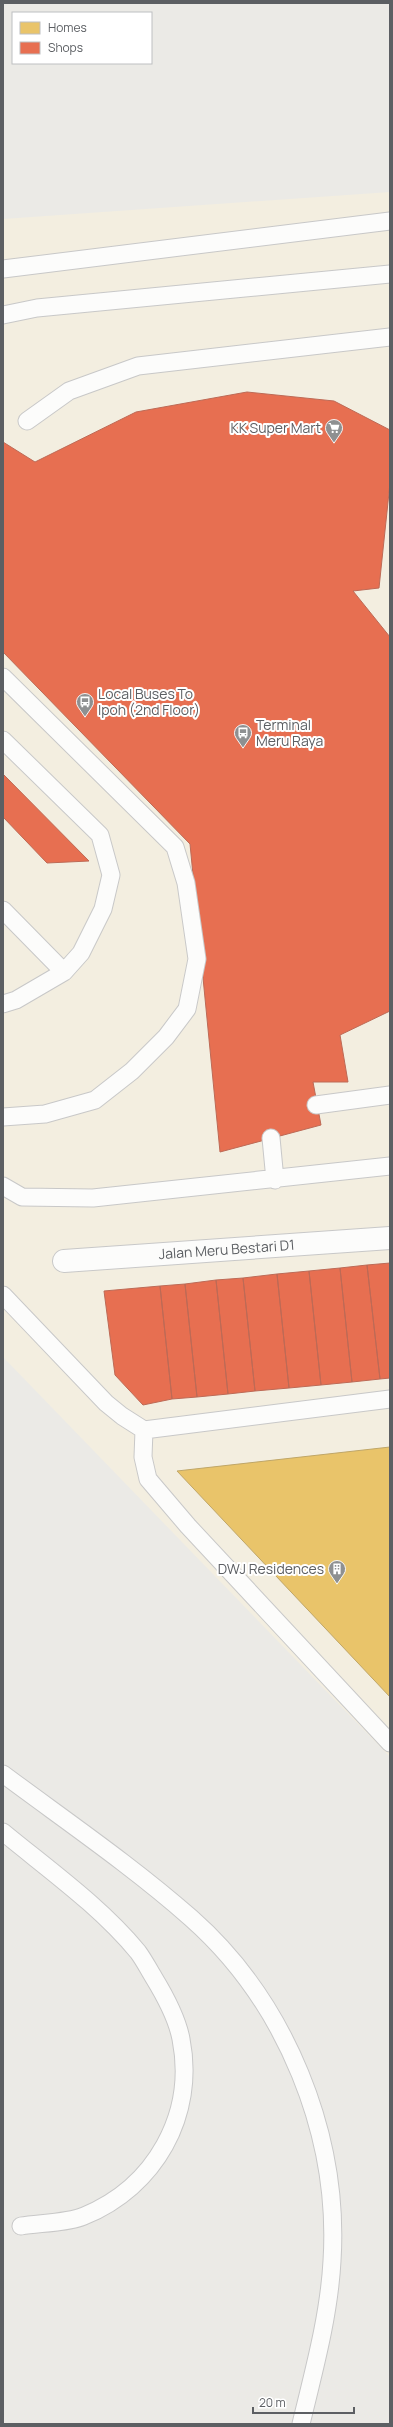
<svg xmlns="http://www.w3.org/2000/svg" width="393" height="2427" viewBox="0 0 393 2427" font-family="Manrope,sans-serif">
  <rect width="100%" height="100%" fill="#ebeae6"/>
  <path fill="#f3eee0" d="M390,192V1757L3,1357V219Z"/>
  <path fill="#e9c46a" stroke="#bfa668" d="M390,1447V1697L177,1471Z"/>
  <path fill="#e76f51" stroke="#bd6a56" d="M247,392L334,401L390,430V483L379,588L353,591L390,637V1011L340,1035L348,1082H313L321,1125L220,1152L190,844L3,652V442L35,462L136,412Z
    M3,774L89,861L47,863L3,817Z
    M390,1263V1378L380,1379L367,1265Z
    M367,1265L380,1379L352,1382L340,1268Z
    M340,1268L352,1382L321,1385L309,1271Z
    M309,1271L321,1385L289,1388L277,1274Z
    M277,1274L289,1388L255,1391L243,1278Z
    M243,1278L255,1391L228,1394L216,1280Z
    M216,1280L228,1394L197,1397L185,1284Z
    M185,1284L197,1397L172,1399L160,1286Z
    M160,1286L172,1399L143,1405L115,1375L104,1291Z"/>
  <g fill="none" stroke-linecap="round" stroke-linejoin="round">
    <defs>
      <path id="lane" d="M3,269L390,221
        M3,315L37,308L390,274
        M27,421L69,391L138,366L390,337
        M3,677L175,847L186,883L197,959L187,1009L166,1037L132,1071L95,1100L45,1114L3,1117
        M3,740L100,835L111,875L103,909L81,953L64,972L16,1000L3,1004
        M3,910L64,972
        M316,1105L390,1095
        M271,1138L275,1180
        M3,1186L22,1197L93,1198L390,1166
        M3,1295L106,1403L122,1416L144,1430L390,1399
        M144,1430L143,1457L148,1479L188,1526L390,1743
        M3,1774C66,1821 132,1866 191,1918C286,2002 340,2135 332,2261C329,2316 314,2370 301,2424
        M3,1832C49,1870 100,1906 138,1952C144,1960 149,1970 154,1978C165,1996 177,2018 181,2039C196,2115 155,2187 84,2216C68,2223 39,2223 21,2226"/>
      <g id="street">
        <path id="s1" d="M64,1261L390,1238"/>
      </g>
    </defs>
    <use href="#lane" stroke="#c8c8c8" stroke-width="19"/>
    <use href="#street" stroke="#c8c8c8" stroke-width="24"/>
    <use href="#lane" stroke="#fcfcfb" stroke-width="17"/>
    <use href="#street" stroke="#fcfcfb" stroke-width="22"/>
  </g>
  <defs>
    <symbol id="supermarket-pin" viewBox="-11 -11 22 30"><path d="M0 17L-7.5 6A9.5 9.5 0 1 1 7.5 6Z" fill="#8e9091" stroke="#fff"/><path d="M-6-5.5h2.5l.6 2H6L4.5 2H-2.5L-4.4-4H-6ZM-1.5 3.2a1.3 1.3 0 1 0 .1 0ZM3 3.2a1.3 1.3 0 1 0 .1 0Z" fill="#fff"/></symbol>
    <symbol id="bus-pin" viewBox="-11 -11 22 30"><path d="M0 17L-7.5 6A9.5 9.5 0 1 1 7.5 6Z" fill="#8e9091" stroke="#fff"/><path d="M-5-6H5V4H4V6H2V4H-2V6H-4V4H-5ZM-3.5-4V0h7V-4ZM-3.5 1.2v1.5H-2V1.2ZM2 1.2v1.5H3.5V1.2Z" fill="#fff"/></symbol>
    <symbol id="building-pin" viewBox="-11 -11 22 30"><path d="M0 17L-7.5 6A9.5 9.5 0 1 1 7.5 6Z" fill="#8e9091" stroke="#fff"/><path d="M-4-6H4V6H1V3H-1V6H-4ZM-2.5-4.3h1.7v1.8h-1.7ZM.8-4.3h1.7v1.8H.8ZM-2.5-1h1.7V.8h-1.7ZM.8-1h1.7V.8H.8Z" fill="#fff"/></symbol>
  </defs>
  <g fill-rule="evenodd">
    <use href="#supermarket-pin" x="324" y="418" width="20" height="27"/>
    <use href="#bus-pin" x="75" y="692" width="20" height="27"/>
    <use href="#bus-pin" x="233" y="723" width="20" height="27"/>
    <use href="#building-pin" x="327" y="1559" width="20" height="27"/>
  </g>
  <g text-anchor="middle" stroke-width="4" stroke-linejoin="round" paint-order="stroke">
    <g font-size="14" fill="#5c5f63" stroke="#fff" text-anchor="end">
      <text x="321" y="433">KK Super Mart</text>
      <text x="98" y="699" text-anchor="start">Local Buses To<tspan x="98" dy="16">Ipoh (2nd Floor)</tspan></text>
      <text x="256" y="730" text-anchor="start">Terminal<tspan x="256" dy="16">Meru Raya</tspan></text>
      <text x="324" y="1574">DWJ Residences</text>
    </g>
    <g font-size="14" fill="#5c5f63" stroke="#fff">
      <text dy="5" stroke="none"><textPath href="#s1" startOffset="163">Jalan Meru Bestari D1</textPath></text>
    </g>
  </g>
  <rect width="393" height="2427" fill="none" stroke="#5c5f63" stroke-width="8"/>
  <rect x="12" y="12" width="140" height="52" fill="#ffffff" stroke="#bebfc1"/>
  <rect x="20" y="22" width="20" height="12" fill="#e9c46a" stroke="#bebfc1"/>
  <text x="48" y="32" font-size="12" fill="#5c5f63">Homes</text>
  <rect x="20" y="42" width="20" height="12" fill="#e76f51" stroke="#bebfc1"/>
  <text x="48" y="52" font-size="12" fill="#5c5f63">Shops</text>
  <path d="M253 2407v6h101v-6" fill="none" stroke="#5c5f63" stroke-width="2"/>
  <text x="259" y="2407" font-size="12" fill="#5c5f63" stroke="#ffffff" stroke-width="3" paint-order="stroke">20 m</text>
</svg>
